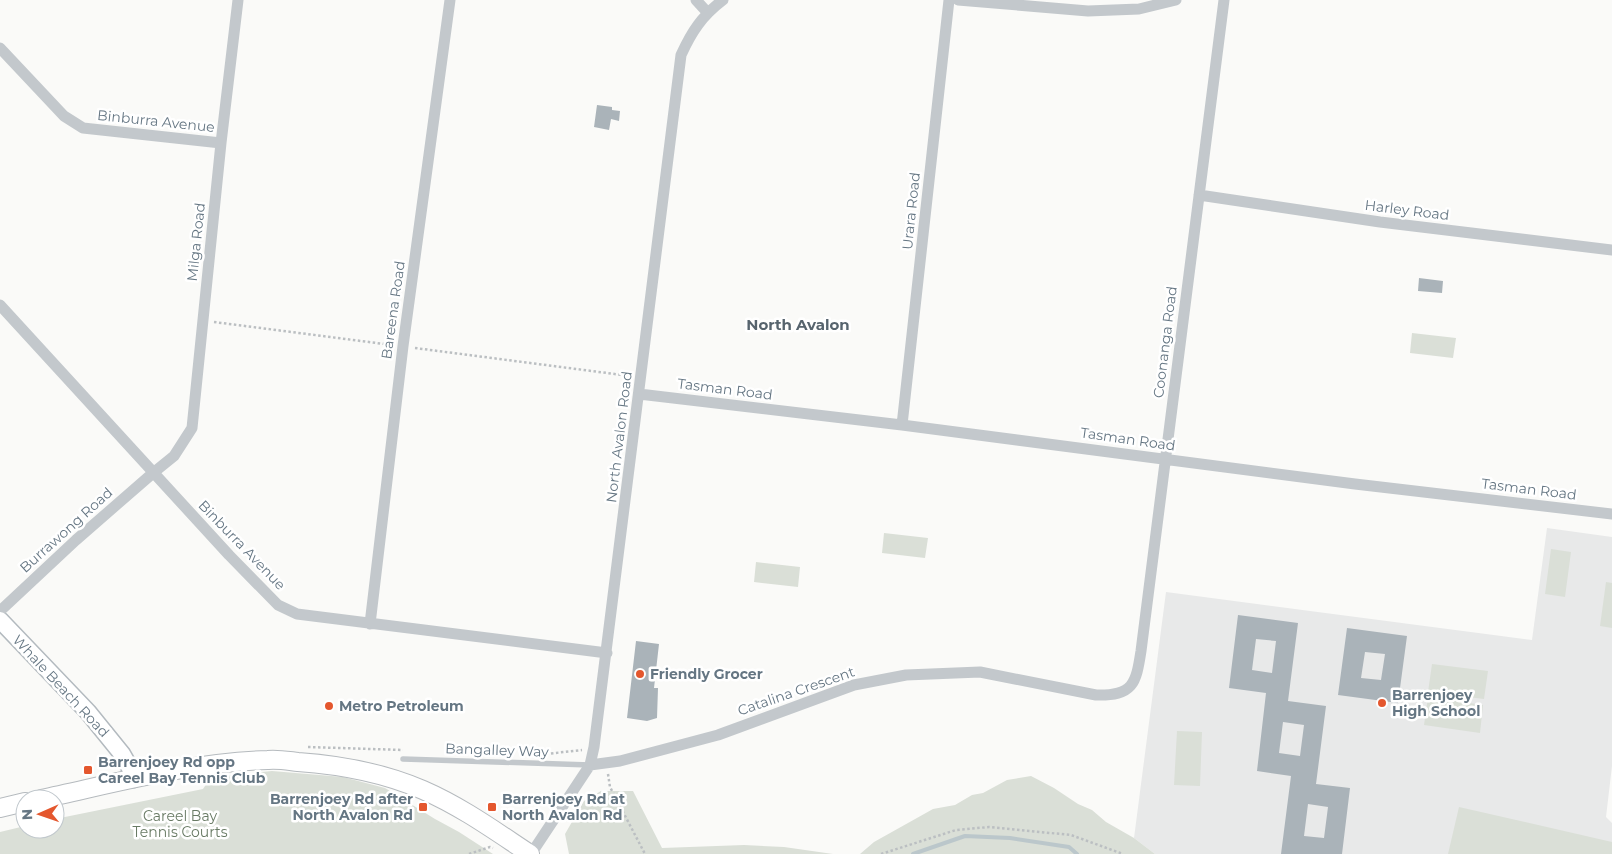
<svg xmlns="http://www.w3.org/2000/svg" width="1612" height="854" viewBox="0 0 1612 854" font-family="Montserrat,sans-serif">
  <rect width="100%" height="100%" fill="#fafaf8"/>
  <path fill="#e8e9e9" d="M1547,528L1612,537V766L1606,817L1612,823V854H1155L1134,838L1166,592L1532,640Z"/>
  <path fill="#dadfd7" d="M1412,333L1456,338L1453,358L1410,353Z
    M884,533L928,538L925,558L882,553Z
    M1551,549L1571,552L1565,597L1545,594Z
    M756,562L800,567L798,587L754,582Z
    M1606,582L1612,583V628L1600,626Z
    M1432,664L1488,671L1484,699L1428,692Z
    M1428,697L1483,705L1480,733L1424,725Z
    M1177,731L1202,732L1200,786L1174,785Z
    M272,771L343,777L385,788L435,819L459,832L493,854H0V832L25,826V829H55V819L203,789L209,780L231,775Z
    M1031,776L1054,788L1078,804L1092,810L1106,822L1134,838L1155,854H860L874,842L933,809L955,805L972,795L983,793L1007,780Z
    M601,791H633L662,848L744,845L784,847L833,854H569L565,834L584,801Z
    M1459,807L1612,842V854H1448Z"/>
  <g fill="none" stroke-linecap="round" stroke-linejoin="round">
    <path stroke="#bbc7cb" stroke-width="4" d="M913,854L965,836L1010,838L1069,847L1077,854"/>
  </g>
  <path fill="#aab3b9" fill-rule="evenodd" d="M597,105L612,107V110L620,111L619,121L611,119L609,130L594,127Z
    M1419,278L1443,281L1442,293L1418,291Z
    M1238,615L1298,623L1288,701L1326,706L1316,784L1350,788L1342,854H1281L1291,776L1257,771L1266,693L1229,688ZM1256,639L1276,641L1272,673L1252,670ZM1283,722L1304,725L1300,756L1279,753ZM1308,804L1328,807L1324,838L1304,836Z
    M1347,628L1407,636L1398,703L1338,695ZM1365,652L1385,654L1381,680L1361,678Z
    M636,641L659,644L654,688H658L657,718L647,721L627,718Z"/>
  <g fill="none" stroke-linecap="round" stroke-linejoin="round">
    <defs>
      <path id="secondary" d="M0,620L88,712L122,754L130,768L133,779"/>
      <path id="primary" d="M41,799C116,783 192,762 268,760C278,759 289,761 298,762C341,765 384,773 423,790C462,807 495,831 530,854
        M0,808L25,802"/>
    </defs>
    <use href="#secondary" stroke="#b3babf" stroke-width="19"/>
    <use href="#primary" stroke="#b5babe" stroke-width="20"/>
    <path stroke="#bbbfc2" stroke-width="2.5" stroke-dasharray="2.5 2.5" stroke-linecap="butt" d="M214,322L392,345
      M415,348L630,376
      M308,747L403,750
      M546,754L582,750
      M608,774L610,787L645,854
      M469,854L490,847L493,848
      M881,854L956,830L989,827L1071,835L1123,854"/>
    <path stroke="#c3c8cc" stroke-width="5.5" d="M403,759L590,765"/>
    <path stroke="#c3c8cc" stroke-width="11" d="M696,0L707,12
      M958,0L1088,11L1139,9L1176,0
      M0,48L64,116L83,128L221,143
      M1199,195L1380,222L1612,250
      M0,305L229,555L278,605L297,614L607,653
      M639,394L902,425L1355,484L1612,514
      M902,425L949,0
      M0,611L76,540L153,473L174,456L192,428L221,143L238,0
      M370,624L403,346L450,0
      M590,765L620,761L718,735L854,685L906,675L980,672L1096,695C1133,696 1136,684 1141,651L1224,0
      M531,854L590,765L594,747L681,55C692,31 702,16 723,0"/>
    <use href="#secondary" stroke="#fff" stroke-width="16"/>
    <use href="#primary" stroke="#fff" stroke-width="18"/>
  </g>
  <g fill="#e4572e" stroke="#fff" stroke-width="2">
    <circle cx="640" cy="674" r="5"/>
    <circle cx="1382" cy="703" r="5"/>
    <circle cx="329" cy="706" r="5"/>
    <rect x="83" y="765" width="10" height="10" rx="2.5"/>
    <rect x="418" y="802" width="10" height="10" rx="2.5"/>
    <rect x="487" y="802" width="10" height="10" rx="2.5"/>
  </g>
  <g text-anchor="middle" stroke-width="5" stroke-linejoin="round" paint-order="stroke">
    <g font-size="14" fill="#657683" stroke="#fff">
      <text transform="translate(156 121) rotate(6)" y="5">Binburra Avenue</text>
      <text transform="translate(1407 210) rotate(7)" y="5">Harley Road</text>
      <text transform="translate(911 211) rotate(-84)" y="5">Urara Road</text>
      <text transform="translate(196 242) rotate(-84)" y="5">Milga Road</text>
      <text transform="translate(393 310) rotate(-82)" y="5">Bareena Road</text>
      <text transform="translate(1165 342) rotate(-83)" y="5">Coonanga Road</text>
      <text transform="translate(725 389) rotate(7)" y="5">Tasman Road</text>
      <text transform="translate(619 437) rotate(-83)" y="5">North Avalon Road</text>
      <text transform="translate(1128 439) rotate(8)" y="5">Tasman Road</text>
      <text transform="translate(1529 489) rotate(7)" y="5">Tasman Road</text>
      <text transform="translate(66 530) rotate(-42)" y="5">Burrawong Road</text>
      <text transform="translate(242 545) rotate(46)" y="5">Binburra Avenue</text>
      <text transform="translate(61 686) rotate(47)" y="5">Whale Beach Road</text>
      <text transform="translate(796 691) rotate(-19)" y="5">Catalina Crescent</text>
      <text transform="translate(497 750) rotate(2)" y="5">Bangalley Way</text>
    </g>
    <g font-size="14" font-weight="bold" fill="#657683" stroke="#fff" text-anchor="start">
      <text x="650" y="679">Friendly Grocer</text>
      <text x="1392" y="700">Barrenjoey<tspan x="1392" dy="16">High School</tspan></text>
      <text x="339" y="711">Metro Petroleum</text>
      <text x="98" y="767">Barrenjoey Rd opp<tspan x="98" dy="16">Careel Bay Tennis Club</tspan></text>
      <text x="413" y="804" text-anchor="end">Barrenjoey Rd after<tspan x="413" dy="16">North Avalon Rd</tspan></text>
      <text x="502" y="804">Barrenjoey Rd at<tspan x="502" dy="16">North Avalon Rd</tspan></text>
    </g>
    <g font-size="14" fill="#687a64" stroke="#fff">
      <text x="180" y="821">Careel Bay<tspan x="180" dy="16">Tennis Courts</tspan></text>
    </g>
    <g font-size="15" font-weight="bold" fill="#57646e" stroke="#fff">
      <text x="798" y="330">North Avalon</text>
    </g>
  </g>
  <g transform="translate(40 814) rotate(268)"><circle r="24" fill="#ffffff" stroke="#c1c8cd"/>
  <path d="M0-4L9 19L0 12L-9 19Z" fill="#e4572e"/>
  <text y="-8" font-size="14" font-weight="bold" text-anchor="middle" fill="#657683">N</text>
  </g>
</svg>
